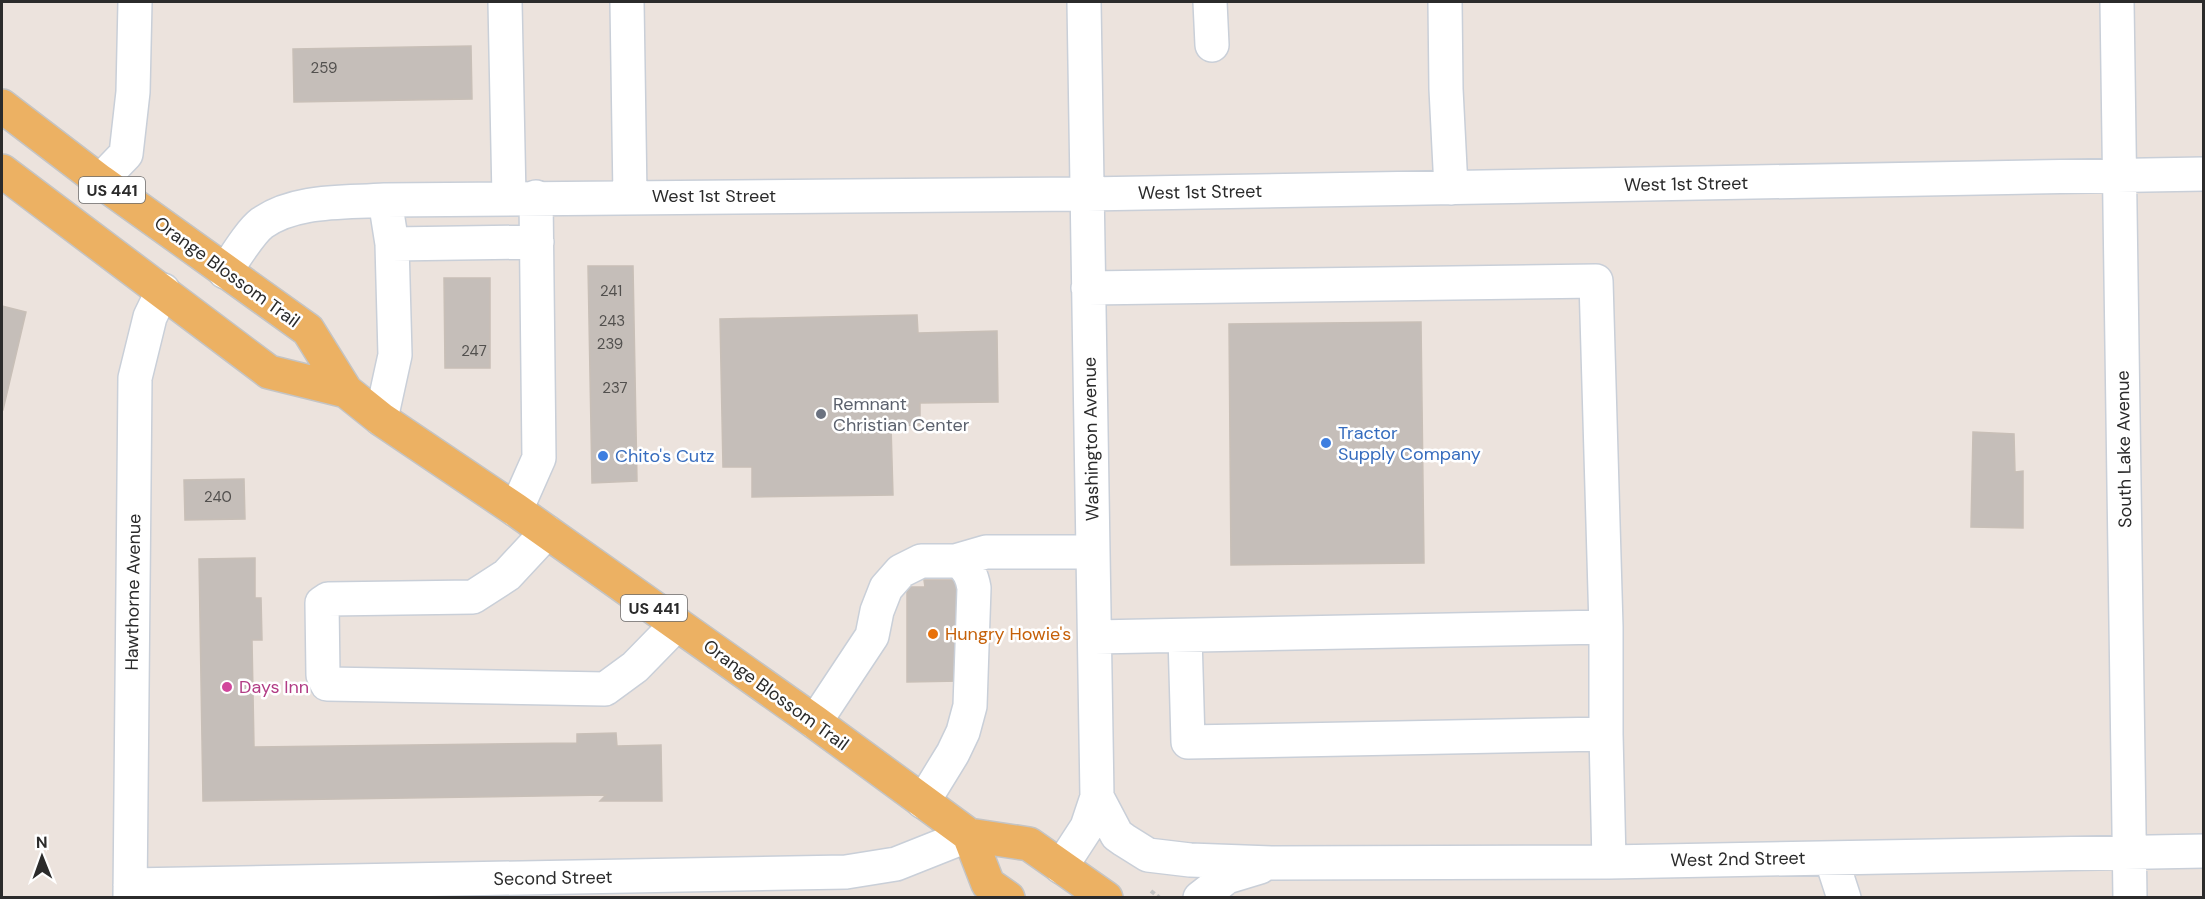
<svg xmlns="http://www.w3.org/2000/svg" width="2205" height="899" viewBox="0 0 2205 899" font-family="'DM Sans',sans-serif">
  <rect width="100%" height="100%" fill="#ece3dd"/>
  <path fill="#c5beb9" stroke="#c8bfb7" stroke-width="1.5" d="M471,46L472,99L294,102L293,49Z
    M588,266H633L637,481L592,483Z
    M444,278H490V368H445Z
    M2,306L26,312L3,410H2Z
    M917,315L918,333L997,331L998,402L920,403V425L891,426L893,495L752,497V467H723L720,319Z
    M1421,322L1424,563L1231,565L1229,324Z
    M1973,432L2014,434L2015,472L2023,471V528L1971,527Z
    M244,479L245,519L185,520L184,480Z
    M255,558V598H261L262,640H252L254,747L577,743V734L616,733L617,746L661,745L662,801H600L606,795L203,801L199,559Z
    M924,580H959L960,681L907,682V587H925Z"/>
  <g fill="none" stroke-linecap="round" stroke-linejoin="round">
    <defs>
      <path id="minor" d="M505,2L509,198
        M627,2L630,197
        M1210,2L1212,45
        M1445,2L1446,89L1451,188
        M2117,2L2130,898
        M100,181L126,154L133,92L135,2
        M392,244L537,242
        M225,272C234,259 250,232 262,223C296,199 345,203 385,200L1087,194L2204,174
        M1088,288L1596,281L1606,627L1095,637
        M381,419L395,355L392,244L385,200
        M516,510L539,458L536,197
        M547,532L507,575L473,597L328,599L322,603L323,675L327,684L605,689L635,667L677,624
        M955,561L986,552H1093
        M1185,636L1188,742L1606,734V627
        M815,722L872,636L877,611L886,588L901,571L921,561H959C969,570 972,576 974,588L970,706L963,732L953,753L923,802
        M1606,734L1609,862
        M1097,797L1117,835L1124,840L1148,855L1190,860L1273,863L1609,862L2204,851
        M1831,858L1844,898
        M1061,867L1087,827L1097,797L1084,2
        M130,885L846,872L896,864L969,835
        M130,898L135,378L150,317L163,290
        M1200,898L1227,877L1260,867"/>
      <path id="major" d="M2,106L100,181L308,330L346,391L381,419L516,510L815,722L969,835L1029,844L1106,898
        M2,171L269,372L346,391
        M969,835L988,884L1008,898"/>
    </defs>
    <use href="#minor" stroke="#c9cfd8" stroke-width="36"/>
    <use href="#major" stroke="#c4c4c4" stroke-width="36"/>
    <path stroke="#c4c4c4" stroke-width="4" stroke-dasharray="4.5 3" stroke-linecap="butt" d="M1151,891L1160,898"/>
    <use href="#minor" stroke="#fff" stroke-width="33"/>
    <use href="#major" stroke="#ecb163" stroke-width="33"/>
  </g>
  <circle fill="#6b7280" stroke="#fff" stroke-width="2" cx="821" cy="414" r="6"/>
  <g fill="#3f7fe0" stroke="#fff" stroke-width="2">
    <circle cx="1326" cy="443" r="6"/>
    <circle cx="603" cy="456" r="6"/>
  </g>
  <circle fill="#e8710a" stroke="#fff" stroke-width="2" cx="933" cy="634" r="6"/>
  <circle fill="#d1479c" stroke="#fff" stroke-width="2" cx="227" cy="687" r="6"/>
  <g text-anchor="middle" stroke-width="5" stroke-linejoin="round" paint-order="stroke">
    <g font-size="15" fill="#52504e">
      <text x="324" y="73">259</text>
      <text x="611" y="296">241</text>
      <text x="612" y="326">243</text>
      <text x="610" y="349">239</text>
      <text x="474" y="356">247</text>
      <text x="615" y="393">237</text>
      <text x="218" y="502">240</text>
    </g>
    <g fill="#fff" stroke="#6b6b6b" stroke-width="1.5">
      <rect x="79" y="177" width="66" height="26" rx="4.5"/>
      <rect x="621" y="595" width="66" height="26" rx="4.5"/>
    </g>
    <g font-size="16" font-weight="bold" fill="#2b2b2b">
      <text x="112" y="196">US 441</text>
      <text x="654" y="614">US 441</text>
    </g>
    <g font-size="18" fill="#2b2b2b" stroke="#fff">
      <text transform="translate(1686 184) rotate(-1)" y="6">West 1st Street</text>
      <text transform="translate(1200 192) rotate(-1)" y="6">West 1st Street</text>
      <text x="714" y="202">West 1st Street</text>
      <text transform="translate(227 272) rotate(36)" y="6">Orange Blossom Trail</text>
      <text transform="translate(1091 439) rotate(-91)" y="6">Washington Avenue</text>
      <text transform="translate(2124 449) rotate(-91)" y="6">South Lake Avenue</text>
      <text transform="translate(133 592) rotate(-89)" y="6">Hawthorne Avenue</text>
      <text transform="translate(776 695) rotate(36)" y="6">Orange Blossom Trail</text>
      <text transform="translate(1738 859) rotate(-1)" y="6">West 2nd Street</text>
      <text transform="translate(553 878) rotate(-1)" y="6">Second Street</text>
    </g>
    <g font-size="18" fill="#5b616d" stroke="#fff" text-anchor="start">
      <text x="833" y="410">Remnant<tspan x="833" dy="21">Christian Center</tspan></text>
    </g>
    <g font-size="18" fill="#366cbe" stroke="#fff" text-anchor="start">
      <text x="1338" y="439">Tractor<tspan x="1338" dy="21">Supply Company</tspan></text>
      <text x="615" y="462">Chito's Cutz</text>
    </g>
    <g font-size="18" fill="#c56008" stroke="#fff" text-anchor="start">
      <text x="945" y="640">Hungry Howie's</text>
    </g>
    <g font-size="18" fill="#b23c85" stroke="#fff" text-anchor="start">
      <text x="239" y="693">Days Inn</text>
    </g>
  </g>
  <rect width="2205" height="899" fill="none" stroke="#2b2b2b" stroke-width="6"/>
  <g transform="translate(42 857) rotate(359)" stroke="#ffffff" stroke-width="4.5" paint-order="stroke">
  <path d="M0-4.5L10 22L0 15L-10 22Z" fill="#2b2b2b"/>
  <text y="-9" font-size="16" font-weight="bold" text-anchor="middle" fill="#2b2b2b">N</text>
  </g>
</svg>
